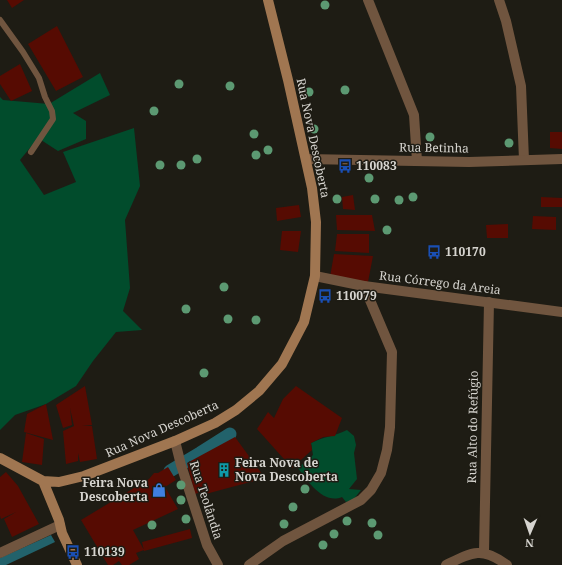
<svg xmlns="http://www.w3.org/2000/svg" width="562" height="565" viewBox="0 0 562 565" font-family="'Noto Serif',serif">
  <rect width="100%" height="100%" fill="#1e1c14"/>
  <path fill="#014c2c" d="M100,73L110,95L73,113L86,121V139L58,151L38,138L20,160L44,195L76,182L63,152L134,128L140,186L125,220L130,288L123,311L142,330L116,332L93,361L76,386L46,404L15,415L0,430V97L3,100L49,104Z
    M347,430L354,436L356,445L354,453L357,479L349,489L361,490L353,500L346,502L342,497C324,505 307,481 298,468L313,455L311,443C323,437 335,436 347,430Z"/>
  <path fill="#22626b" d="M51,535L55,542L6,565H0V558Z"/>
  <g fill="none" stroke-linecap="round" stroke-linejoin="round">
    <path stroke="#22626b" stroke-width="13" d="M170,471L200,453L230,434"/>
  </g>
  <path fill="#560b02" d="M7,0H24L12,8Z
    M57,26L83,77L56,91L28,44Z
    M20,64L32,91L11,101L0,84V76Z
    M550,132H562V149L550,148Z
    M353,195L355,210L343,209L342,197Z
    M541,197L562,198V207H541Z
    M299,205L301,217L277,221L276,208Z
    M336,215H372L375,231L337,230Z
    M533,216L556,217V230L532,229Z
    M508,224V238H487L486,225Z
    M282,231H301L298,252L280,250Z
    M337,234H369V253L335,251Z
    M334,254L373,256L368,282L330,277Z
    M85,386L92,425L82,426H92L97,459L80,462L78,453V461L66,464L63,431L74,426L70,408L72,425L63,428L56,405Z
    M296,386L342,418L335,436L323,437L311,443L312,450L292,468L257,429L268,412L274,418L283,399Z
    M46,404L53,440L24,432L27,414Z
    M26,433L44,439L42,465L22,462Z
    M235,437L265,478L202,495L201,492L195,494L187,463Z
    M168,467L176,480L165,487L178,509L133,530L144,550L136,553L139,559L129,565H122L119,561L113,565H108L81,520L149,479L154,473H158Z
    M6,472L18,486L39,524L12,537L4,519L16,512L1,519L0,516V477Z
    M190,529L192,538L144,551L142,542Z"/>
  <g fill="none" stroke-linecap="round" stroke-linejoin="round">
    <path stroke="#70553f" stroke-width="6" d="M0,20L23,52L39,78L45,97L52,111L53,119L31,152"/>
    <path stroke="#70553f" stroke-width="10" d="M368,0L414,115L417,161
      M499,0L506,21L521,86L524,160
      M175,441L181,465L207,545L218,565
      M484,552L489,302
      M0,553L60,525
      M249,565L283,541L361,500L371,490L381,473L387,450L390,427L392,352L364,286
      M446,565C472,552 482,546 507,565"/>
    <path stroke="#70553f" stroke-width="10" d="M306,159L469,162L562,159
      M315,276L364,286L562,312"/>
    <path stroke="#a07651" stroke-width="10" d="M0,458L43,481L59,520L62,533L77,565
      M43,481L59,482L84,476L175,441L215,423L236,410L259,391L282,364L304,322L315,276L316,222L312,188L288,80L268,0"/>
  </g>
  <g fill="#5c9972">
    <circle cx="325" cy="5" r="4.5"/>
    <circle cx="179" cy="84" r="4.5"/>
    <circle cx="230" cy="86" r="4.5"/>
    <circle cx="345" cy="90" r="4.5"/>
    <circle cx="309" cy="92" r="4.5"/>
    <circle cx="154" cy="111" r="4.5"/>
    <circle cx="314" cy="129" r="4.5"/>
    <circle cx="254" cy="134" r="4.5"/>
    <circle cx="430" cy="137" r="4.5"/>
    <circle cx="509" cy="143" r="4.5"/>
    <circle cx="268" cy="150" r="4.5"/>
    <circle cx="256" cy="155" r="4.5"/>
    <circle cx="197" cy="159" r="4.5"/>
    <circle cx="160" cy="165" r="4.5"/>
    <circle cx="181" cy="165" r="4.5"/>
    <circle cx="369" cy="178" r="4.5"/>
    <circle cx="413" cy="197" r="4.5"/>
    <circle cx="337" cy="199" r="4.5"/>
    <circle cx="375" cy="199" r="4.5"/>
    <circle cx="399" cy="200" r="4.5"/>
    <circle cx="387" cy="230" r="4.5"/>
    <circle cx="224" cy="287" r="4.5"/>
    <circle cx="186" cy="309" r="4.5"/>
    <circle cx="228" cy="319" r="4.5"/>
    <circle cx="256" cy="320" r="4.5"/>
    <circle cx="204" cy="373" r="4.5"/>
    <circle cx="181" cy="485" r="4.5"/>
    <circle cx="305" cy="489" r="4.5"/>
    <circle cx="181" cy="500" r="4.5"/>
    <circle cx="293" cy="507" r="4.5"/>
    <circle cx="186" cy="519" r="4.5"/>
    <circle cx="347" cy="521" r="4.5"/>
    <circle cx="372" cy="523" r="4.5"/>
    <circle cx="284" cy="524" r="4.5"/>
    <circle cx="152" cy="525" r="4.5"/>
    <circle cx="334" cy="534" r="4.5"/>
    <circle cx="378" cy="535" r="4.5"/>
    <circle cx="323" cy="545" r="4.5"/>
  </g>
  <defs>
    <symbol id="bus-bare" viewBox="-9 -9 18 18"><path d="M-5-6H5V4H4V6H2V4H-2V6H-4V4H-5ZM-3.5-4V0h7V-4ZM-3.5 1.2v1.5H-2V1.2ZM2 1.2v1.5H3.5V1.2Z" fill="#1a4fb4" stroke="#1e1c14" stroke-width="2.5" paint-order="stroke"/></symbol>
    <symbol id="building-bare" viewBox="-9 -9 18 18"><path d="M-4-6H4V6H1V3H-1V6H-4ZM-2.5-4.3h1.7v1.8h-1.7ZM.8-4.3h1.7v1.8H.8ZM-2.5-1h1.7V.8h-1.7ZM.8-1h1.7V.8H.8Z" fill="#0f9aa8" stroke="#1e1c14" stroke-width="2.5" paint-order="stroke"/></symbol>
    <symbol id="shop-bare" viewBox="-9 -9 18 18"><path d="M-5-2.5h2.3a2.7 3.5 0 0 1 5.4 0H5L5.5 6h-11ZM-1.5-2.5h3a1.5 2.3 0 0 0-3 0Z" fill="#3f7fe0" stroke="#1e1c14" stroke-width="2.5" paint-order="stroke"/></symbol>
  </defs>
  <g fill-rule="evenodd">
    <use href="#bus-bare" x="335" y="156" width="20" height="20"/>
    <use href="#bus-bare" x="424" y="242" width="20" height="20"/>
    <use href="#bus-bare" x="315" y="286" width="20" height="20"/>
    <use href="#building-bare" x="214" y="460" width="20" height="20"/>
    <use href="#shop-bare" x="149" y="480" width="20" height="20"/>
    <use href="#bus-bare" x="63" y="542" width="20" height="20"/>
  </g>
  <g text-anchor="middle" stroke-width="3" stroke-linejoin="round" paint-order="stroke">
    <g font-size="12" fill="#d6d4cf" stroke="#1e1c14">
      <text transform="translate(313 138) rotate(78)" y="4">Rua Nova Descoberta</text>
      <text transform="translate(434 148) rotate(1)" y="4">Rua Betinha</text>
      <text transform="translate(440 283) rotate(7)" y="4">Rua Córrego da Areia</text>
      <text transform="translate(473 427) rotate(-89)" y="4">Rua Alto do Refúgio</text>
      <text transform="translate(162 429) rotate(-24)" y="4">Rua Nova Descoberta</text>
      <text transform="translate(206 500) rotate(72)" y="4">Rua Teolândia</text>
    </g>
    <g font-size="12" font-weight="bold" fill="#d6d4cf" stroke="#1e1c14" text-anchor="start">
      <text x="356" y="170">110083</text>
      <text x="445" y="256">110170</text>
      <text x="336" y="300">110079</text>
      <text x="235" y="467">Feira Nova de<tspan x="235" dy="14">Nova Descoberta</tspan></text>
      <text x="148" y="487" text-anchor="end">Feira Nova<tspan x="148" dy="14">Descoberta</tspan></text>
      <text x="84" y="556">110139</text>
    </g>
  </g>
  <g transform="translate(530 533) rotate(182)" stroke="#1e1c14" stroke-width="3" paint-order="stroke">
  <path d="M0-3L7 15L0 10L-7 15Z" fill="#d6d4cf"/>
  <text y="-6" font-size="11" font-weight="bold" text-anchor="middle" fill="#d6d4cf">N</text>
  </g>
</svg>
